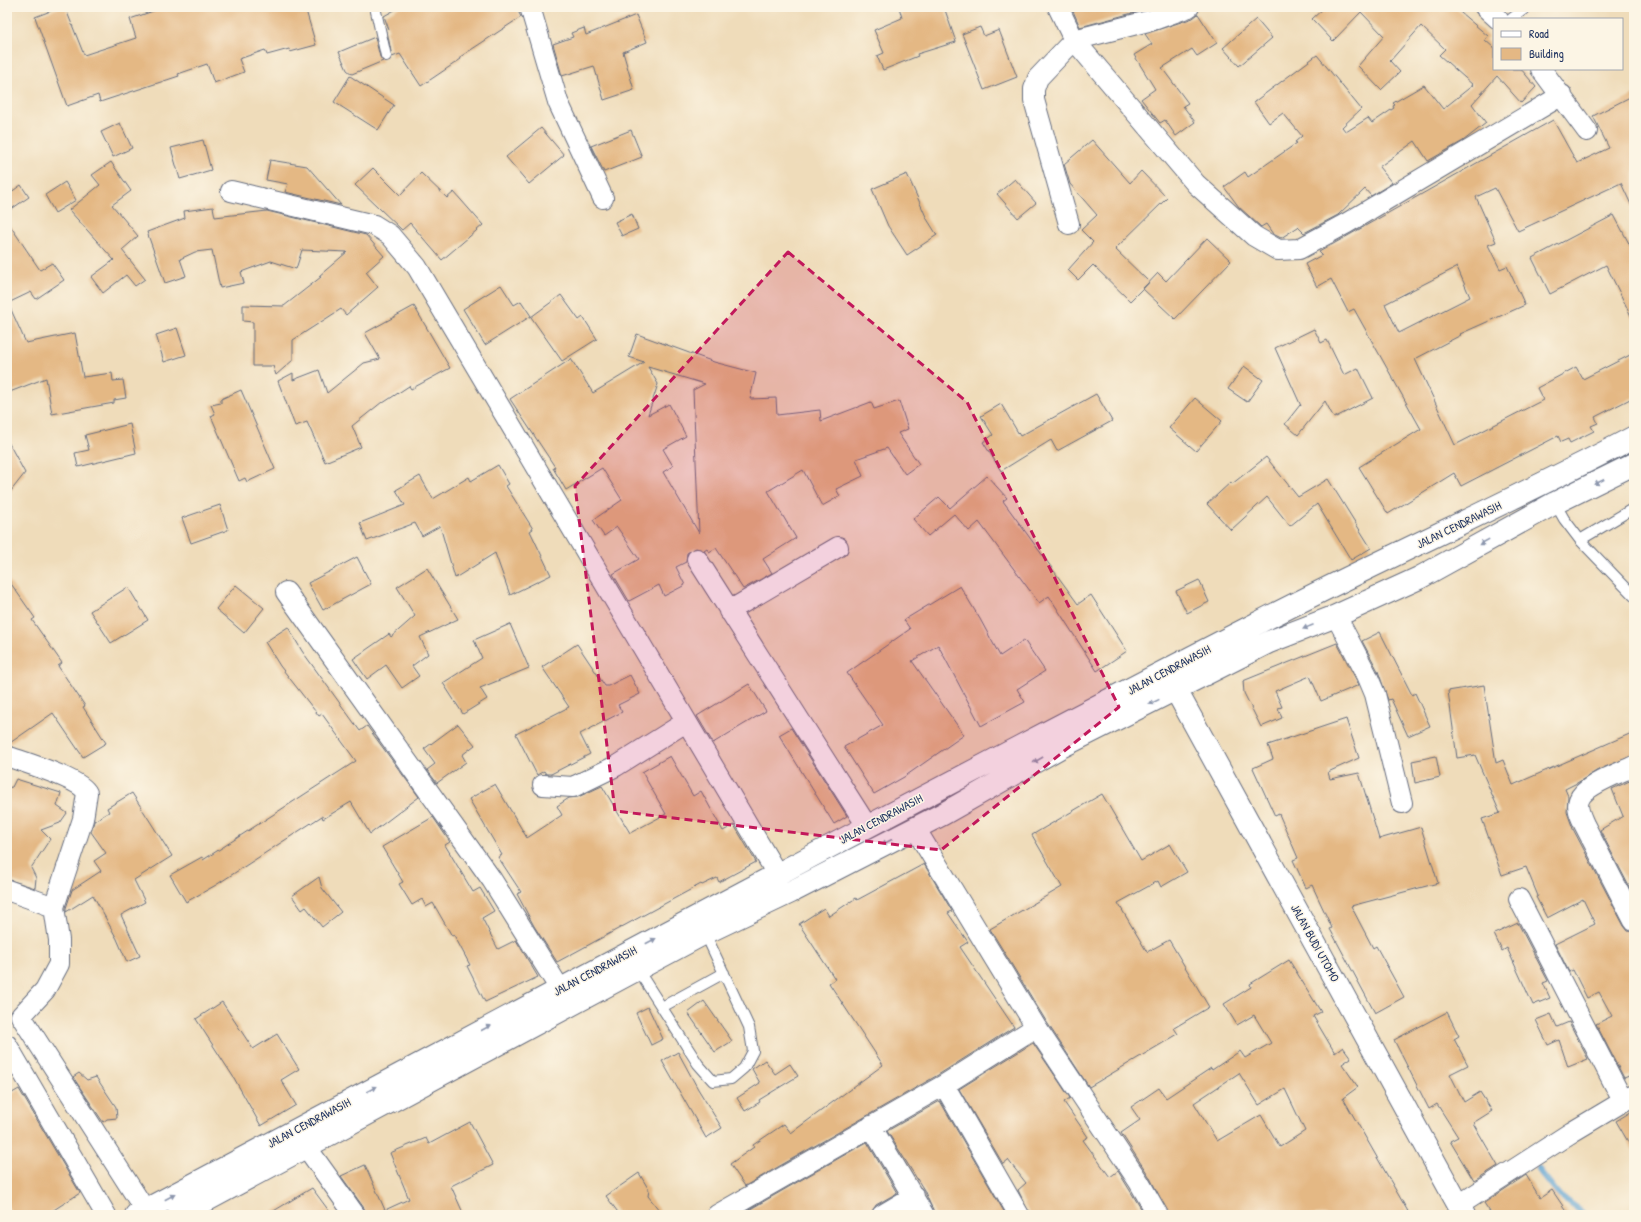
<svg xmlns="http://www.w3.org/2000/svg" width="1641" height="1222" viewBox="0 0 1641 1222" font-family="'Patrick Hand',sans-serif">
  <rect width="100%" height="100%" fill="#fcf5e5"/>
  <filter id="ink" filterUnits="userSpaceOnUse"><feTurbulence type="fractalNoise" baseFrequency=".025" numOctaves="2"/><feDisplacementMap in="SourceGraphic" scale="8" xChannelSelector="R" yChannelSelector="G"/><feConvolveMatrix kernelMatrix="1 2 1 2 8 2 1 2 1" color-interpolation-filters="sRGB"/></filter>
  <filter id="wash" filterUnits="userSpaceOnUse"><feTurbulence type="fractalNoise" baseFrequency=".012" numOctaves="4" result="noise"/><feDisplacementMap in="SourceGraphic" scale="16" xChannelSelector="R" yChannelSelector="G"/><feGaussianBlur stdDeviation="0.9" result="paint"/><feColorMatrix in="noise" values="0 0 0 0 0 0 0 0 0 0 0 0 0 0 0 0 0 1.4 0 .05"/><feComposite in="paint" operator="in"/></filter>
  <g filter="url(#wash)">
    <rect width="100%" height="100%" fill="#efdcba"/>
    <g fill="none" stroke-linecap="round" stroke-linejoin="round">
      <path stroke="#5da2d2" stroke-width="5.5" d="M1538,1168L1560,1196L1586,1215"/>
    </g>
    <g id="blocks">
      <path fill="#e4b884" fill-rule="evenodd" d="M61,7H65L84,55L136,38L130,19L165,7H305L316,45L290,52L289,49L267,55L265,50L239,59L244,72L214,83L207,64L178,74L179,76L100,102L98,95L67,106L35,17Z
        M400,7H516L521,17L460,57L461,59L421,86L400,54L392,57L387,31L389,30L384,16Z
        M899,7H944L956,42L917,54L918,56L883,70L877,56L884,53L874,30L902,18Z
        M1085,7H1155L1080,27L1073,11Z
        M1325,7H1454L1488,36L1485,40L1494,48V69H1521L1536,87L1521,103L1497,76L1472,104L1486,123L1463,141L1428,161L1415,141L1379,167L1392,183L1371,196L1365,189L1338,215L1304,233L1298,227L1281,238L1273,234L1266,224L1261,227L1239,207L1224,187L1245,172L1248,177L1297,143L1295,142L1302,136L1283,113L1269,123L1254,102L1317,55L1361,109L1342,127L1346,132L1368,118L1372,123L1394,108L1393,106L1395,105L1393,103L1424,85L1443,109L1473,85L1439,55L1445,49L1421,26L1390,61L1400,72L1381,90L1358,66L1384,36L1361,12L1333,41L1312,19Z
        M1198,14L1217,43L1197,56L1192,49L1162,68L1188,103L1183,106L1195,122L1176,136L1165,120L1160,123L1141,99L1155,89L1134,55L1152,44L1145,34L1193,18Z
        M636,15L647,42L623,52L634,90L604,100L594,66L562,76L553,44L573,37L571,33L584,28L586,35Z
        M1256,19L1272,38L1239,66L1223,48Z
        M980,27L984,36L999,30L1017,77L984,90L962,34Z
        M375,37L380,57L383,61L352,74L347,70L339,52Z
        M350,76L394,105L378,130L334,102Z
        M1634,95V211L1621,183L1518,231L1495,188L1476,197L1496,242L1488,245L1500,269L1507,266L1525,305L1460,334L1461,335L1415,359L1455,445L1543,400L1537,388L1576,367L1583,379L1634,353V397L1595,417L1598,423L1591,426L1594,431L1570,443L1568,439L1561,442L1558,436L1461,486L1454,473L1388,514L1359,467L1421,429L1354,309L1348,312L1331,279L1317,287L1305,264L1322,255L1319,252L1553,120L1577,163L1609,148L1593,116ZM1457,267L1470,297L1399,333L1385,304Z
        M120,123L132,148L113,157L101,132Z
        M541,128L564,155L529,184L506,157Z
        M631,130L642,157L604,172L591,146Z
        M203,140L211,170L180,179L171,148Z
        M1092,140L1130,183L1141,171L1167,198L1115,249L1149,282L1130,301L1093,265L1078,280L1068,270L1093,242L1081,230L1097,215L1070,184L1064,164Z
        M270,160L307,166L341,205L285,192L288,184L266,180Z
        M111,162L131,191L112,205L138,236L122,250L145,279L135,286L126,275L103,293L91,277L114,260L69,210L100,185L92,175Z
        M373,168L400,195L421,173L447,198L454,192L483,225L442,260L410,223L402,230L355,185Z
        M907,174L927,219L937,235L907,255L888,226L872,189Z
        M1015,179L1036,203L1018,218L997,194Z
        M65,182L76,200L55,213L45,195Z
        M21,185L29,197L7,212V195Z
        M213,207L215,217L267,211L366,235L384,256L366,272L378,287L346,315L341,309L293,340V360L276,375L273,366H253V322L243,321V305L284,306L321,277L319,276L347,252L302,250L296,269L271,261L241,272L244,283L220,288L212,250L195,252L180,259L186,276L165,283L147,232L185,218L184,211Z
        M632,214L638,229L622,236L615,222Z
        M1614,215L1634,253V322L1606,265L1550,294L1532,258Z
        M7,221L40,270L52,263L64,280L36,299L31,292L8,303L26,343L75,333L83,377L112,373L113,381L123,380L126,398L114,400V403L52,414L46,378L7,393Z
        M1207,238L1231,261L1175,319L1143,289L1158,273L1166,281Z
        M501,285L514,305L521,301L531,316L485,345L463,309Z
        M561,295L579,320L583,317L597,339L562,361L531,317Z
        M414,306L450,368L411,389L409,386L383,403L382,402L352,426L361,447L325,462L307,422L295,426L278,381L293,373V380L319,370L327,393L364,363L380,359L365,333Z
        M177,328L186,355L164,362L156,335Z
        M1314,329L1321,343L1327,340L1344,375L1358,368L1373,398L1334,418L1325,401L1298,435L1285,424L1300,405L1301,406L1275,348Z
        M637,334L714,362L756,373L750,399L776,398L777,415L820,410L821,421L871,402L874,409L899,401L908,429L898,433L919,464L905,474L887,448L856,459L863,476L836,489L840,496L822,506L803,470L768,491L796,538L763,559L772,573L743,589L716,548L709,552L707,549L704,551L696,548L687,553L686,562L676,567L685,585L664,596L659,585L629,601L613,574L639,559L617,527L604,536L593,520L622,500L602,468L566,490L553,468L555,467L510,399L571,359L593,393L644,362L629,357ZM648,367L705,384L693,390L699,533L663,472L673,466L663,449L686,436L669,404L648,415L658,384Z
        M1244,366L1263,380L1247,402L1228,389Z
        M241,390L275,469L247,482L245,478L239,481L211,416L215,414L211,405L221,403V399Z
        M1096,394L1112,421L1057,451L1051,440L1001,471L983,442L993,435L981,416L1001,404L1020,436Z
        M1195,398L1222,421L1196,451L1169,428Z
        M130,424L136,453L78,467L75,453L89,450L85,435Z
        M7,440L25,473L7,496Z
        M1266,457L1298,497L1328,479L1371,548L1351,560L1317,504L1290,526L1267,497L1231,530L1207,504L1231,482L1232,484Z
        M498,465L509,484L506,486L533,529L530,531L551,575L510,595L495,553L455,578L440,526L422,536L415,523L367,541L360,523L405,505L396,490L420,476L433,499L469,477L471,481Z
        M987,476L1007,498L1003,501L1078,604L1091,595L1127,651L1097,671L1049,596L1039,603L979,522L969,531L954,514L928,536L913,519L939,497L950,508Z
        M220,505L228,530L191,543L182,518Z
        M357,557L371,584L323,610L308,583Z
        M427,568L458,619L420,637L428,654L412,666L419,676L402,688L386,665L367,679L353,659L389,634L391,637L415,616L397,587Z
        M7,578L35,618L32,620L62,663L58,666L85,706L83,707L106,743L83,757L53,713L7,745Z
        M1199,580L1209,602L1187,613L1176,591Z
        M236,585L264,608L244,633L216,609Z
        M960,586L980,619L1000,656L1024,640L1045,671L1017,689L1025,702L981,726L938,645L912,661L964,735L904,777L874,794L844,747L883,725L847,673L910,629L904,620Z
        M128,587L148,620L111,643L90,611Z
        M510,624L529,668L480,688L487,699L463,714L443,683L482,658L474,640Z
        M288,627L302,651L360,731L367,726L419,797L370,834L351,802L323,819L322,816L216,885L186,902L170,875L202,857L203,860L356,761L322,714L319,716L280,666L265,642Z
        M1380,632L1412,695L1415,693L1430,726L1408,736L1391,699L1388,700L1378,671L1362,641Z
        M1337,643L1359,685L1321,701L1310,676L1275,691L1282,707L1278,708L1282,718L1261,727L1244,693L1243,681Z
        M577,644L605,686H608L630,675L640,694L618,705L622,712L580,734L590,754L551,774H546L544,771L537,775L516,734L569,707L542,667Z
        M749,684L766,711L713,743L697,716Z
        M1484,685L1496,763L1503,760L1513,785L1634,732V755L1598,770L1577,783L1565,789L1568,796L1567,812L1573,829L1624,926L1628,931L1634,932V1074L1624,1078L1596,1024L1612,1016L1599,992L1587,998L1573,970L1569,972L1555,944L1595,924L1583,899L1547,918L1536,897L1538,896L1526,867L1502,875L1482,819L1500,813L1475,755L1457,758L1448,691Z
        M1346,719L1359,758L1328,772L1330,779L1359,773L1379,839L1421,827L1438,883L1351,906L1373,948L1376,946L1404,997L1375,1013L1330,929L1332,928L1312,885L1306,888L1293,860L1298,858L1279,814L1275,816L1253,768L1273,759L1268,745Z
        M458,724L475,745L462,755L466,762L437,783L427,770L435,764L424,749Z
        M791,728L847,816L834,824L779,735Z
        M670,756L693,796L701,791L723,831L734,825L756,862L719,882L717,878L702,885L701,884L557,962L534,926L517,894L521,892L498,857L502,855L469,799L495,784L527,838L562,815L557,806L569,798L578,797L602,786L630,833L666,814L642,772Z
        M1436,756L1440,777L1415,783L1412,761Z
        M16,779L61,793L57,806L67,813L60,823L41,830L50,839L31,868L36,878L35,888L7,879V788L12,787Z
        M1634,779V896L1600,830L1623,816L1612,789Z
        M132,793L172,856L134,880L145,902L121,915L140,956L127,962L117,939L93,895L66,912V908L72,890L101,871L94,861L106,853L91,832L94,821L109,812L107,808Z
        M1102,794L1141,861L1170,844L1187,872L1161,887L1158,881L1118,903L1147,952L1169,940L1209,1007L1174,1028L1178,1034L1089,1087L1046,1021L990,929L1062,887L1032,835Z
        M433,817L450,842L445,845L473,892L480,888L494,911L482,918L498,949L516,940L538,977L485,1002L467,966L470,965L454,935L452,936L433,903L426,907L422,899L412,905L399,884L403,882L382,847Z
        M924,864L952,911L948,913L968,942L960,947L1014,1027L938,1075L745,1186L730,1164L754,1147L753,1145L784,1124L791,1133L883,1065L829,983L835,979L799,924L824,908L829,916L856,898L857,900Z
        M319,877L322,888L341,912L322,927L306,907L302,910L292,896Z
        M1518,923L1548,981L1543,983L1550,998L1533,1005L1507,948L1502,951L1494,934Z
        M1289,960L1321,1012L1313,1016L1335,1053L1343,1047L1351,1058L1342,1064L1358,1087L1343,1098L1410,1215H1169L1149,1176L1121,1133L1140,1120L1131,1107L1159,1088L1166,1098L1211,1068L1212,1070L1240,1051L1245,1058L1271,1043L1254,1015L1237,1025L1224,1004L1251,987L1250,984ZM1239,1073L1259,1105L1285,1089L1305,1131L1280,1147L1261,1115L1217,1141L1194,1103Z
        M704,1001L732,1041L715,1052L688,1013Z
        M222,1002L253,1049L277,1034L299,1069L281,1080L296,1105L261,1126L234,1078L196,1019Z
        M648,1007L663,1039L651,1045L636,1013Z
        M1447,1012L1459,1036L1454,1039L1468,1065L1450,1074L1464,1102L1480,1092L1492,1111L1473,1123L1498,1166L1474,1181L1450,1141L1458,1137L1437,1104L1429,1109L1394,1040Z
        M1551,1014L1557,1027L1569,1022L1588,1059L1568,1067L1559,1040L1548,1045L1536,1020Z
        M1033,1043L1070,1098L1064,1102L1088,1137L1083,1140L1110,1177L1118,1171L1145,1215H1030L1018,1190L1026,1183L1008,1160L1003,1164L959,1089Z
        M678,1052L698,1089L722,1128L706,1138L662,1061Z
        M765,1060L775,1074L790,1064L798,1076L759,1100L760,1102L745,1111L737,1098L760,1083L752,1069Z
        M79,1073L87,1080L96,1077L116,1107L117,1118L107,1119L103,1122L73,1077Z
        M19,1089L80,1193L46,1215H13L7,1205V1096Z
        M940,1101L1006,1215H935L924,1190L887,1131Z
        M1634,1110V1152L1616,1121Z
        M470,1122L493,1165L451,1186L464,1215H366L364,1208L341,1176L365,1165L385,1210L409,1199L390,1153L426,1138L429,1144Z
        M867,1142L897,1193L876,1205L871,1215H740Z
        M639,1173L649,1190L648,1196L663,1215H620L606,1196Z
        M1526,1175L1540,1198L1552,1190L1569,1215H1492L1484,1203Z
        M312,1188L332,1215H267Z"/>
    </g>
  </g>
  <g filter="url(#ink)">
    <use href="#blocks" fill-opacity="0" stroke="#656c7e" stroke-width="1"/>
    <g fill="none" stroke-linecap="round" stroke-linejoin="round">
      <defs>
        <path id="service" d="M375,7L386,56
          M1511,19L1527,7
          M1555,503L1564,519L1580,540L1634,508
          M1580,540L1634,596
          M636,967L698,1064L713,1081L731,1079L744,1068L753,1051L749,1027L705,933
          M662,1007L724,973"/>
        <path id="minor" d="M530,7L558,102L603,198
          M1058,7L1074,40L1196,184L1254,236L1278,250L1299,249L1347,223L1562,95
          M1485,7L1498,19
          M1541,69L1587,131
          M231,191L374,225L390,235L417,267L777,874
          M1069,224L1034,100V89L1038,78L1074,40L1156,19L1189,7
          M697,559L867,826
          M286,592L492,880L560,989
          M729,611L838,547
          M1336,616L1367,675L1375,694L1402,803
          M7,756C23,762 81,779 87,793L83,819L54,907L59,940V964L45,990L21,1016L145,1210
          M1634,766C1620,773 1584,785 1579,800C1576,808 1581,817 1584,824L1634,921
          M543,785L573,787L616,766L686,722
          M915,828L1036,1027L1139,1182L1158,1215
          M7,890L54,907
          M1519,899L1623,1101
          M7,1045L106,1215
          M944,1085L1019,1215
          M871,1126L924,1215
          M307,1148L355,1215
          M1459,1205L1572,1132L1634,1095
          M717,1215L944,1085L1036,1027
          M882,1215L914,1196"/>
        <path id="tertiary" d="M1166,672L1464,1215"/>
        <path id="secondary" d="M136,1215C508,1018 879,818 1254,625C1379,560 1509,503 1634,437
          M179,1215L705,933L791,892L943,814L1059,748L1269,642L1336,616L1419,578L1555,503L1634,464"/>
      </defs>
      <use href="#service" stroke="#656c7e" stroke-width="12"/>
      <use href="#minor" stroke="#656c7e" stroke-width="22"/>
      <use href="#tertiary" stroke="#656c7e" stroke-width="24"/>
      <use href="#secondary" stroke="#656c7e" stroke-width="24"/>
      <use href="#service" stroke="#fff" stroke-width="10"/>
      <use href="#minor" stroke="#fff" stroke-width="20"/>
      <use href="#tertiary" stroke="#fff" stroke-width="22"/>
      <use href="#secondary" stroke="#fff" stroke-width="22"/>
    </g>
    <defs><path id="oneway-solid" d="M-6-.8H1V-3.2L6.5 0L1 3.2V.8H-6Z"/></defs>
    <g fill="#8d97ae">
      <use href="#oneway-solid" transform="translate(1599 482) rotate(154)"/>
      <use href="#oneway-solid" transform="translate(1484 542) rotate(151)"/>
      <use href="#oneway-solid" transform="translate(1308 627) rotate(158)"/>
      <use href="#oneway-solid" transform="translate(1154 702) rotate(154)"/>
      <use href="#oneway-solid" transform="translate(1038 760) rotate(150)"/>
      <use href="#oneway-solid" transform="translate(887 842) rotate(153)"/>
      <use href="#oneway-solid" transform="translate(651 941) rotate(-28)"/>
      <use href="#oneway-solid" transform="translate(486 1028) rotate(-28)"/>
      <use href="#oneway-solid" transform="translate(372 1089) rotate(-28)"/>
      <use href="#oneway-solid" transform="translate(170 1197) rotate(-28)"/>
    </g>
  </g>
  <path fill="#c2185b" fill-opacity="0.2" stroke="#c2185b" stroke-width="3" stroke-dasharray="8 5" stroke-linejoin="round" d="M788,252L967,402L1119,707L941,850L615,811L575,486Z"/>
  <g text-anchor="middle" stroke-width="3" stroke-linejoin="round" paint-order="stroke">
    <g font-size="12" fill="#1b2f5e" stroke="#fcf5e5">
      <text transform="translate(1459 525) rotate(-26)" y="4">JALAN CENDRAWASIH</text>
      <text transform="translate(1169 670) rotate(-28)" y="4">JALAN CENDRAWASIH</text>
      <text transform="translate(881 819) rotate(-28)" y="4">JALAN CENDRAWASIH</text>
      <text transform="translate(1315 943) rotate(61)" y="4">JALAN BUDI UTOMO</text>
      <text transform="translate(595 971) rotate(-28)" y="4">JALAN CENDRAWASIH</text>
      <text transform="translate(309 1123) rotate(-28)" y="4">JALAN CENDRAWASIH</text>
    </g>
  </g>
  <rect width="1641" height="1222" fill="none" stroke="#fcf5e5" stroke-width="24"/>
  <rect x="1493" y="18" width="130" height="52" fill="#fcf5e5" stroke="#a2a6af"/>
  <rect x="1501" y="31" width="20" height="6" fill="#ffffff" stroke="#a2a6af"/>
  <text x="1529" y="38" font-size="12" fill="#1b2f5e">Road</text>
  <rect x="1501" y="48" width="20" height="12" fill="#e4b884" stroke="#a2a6af"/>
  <text x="1529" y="58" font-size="12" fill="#1b2f5e">Building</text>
</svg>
